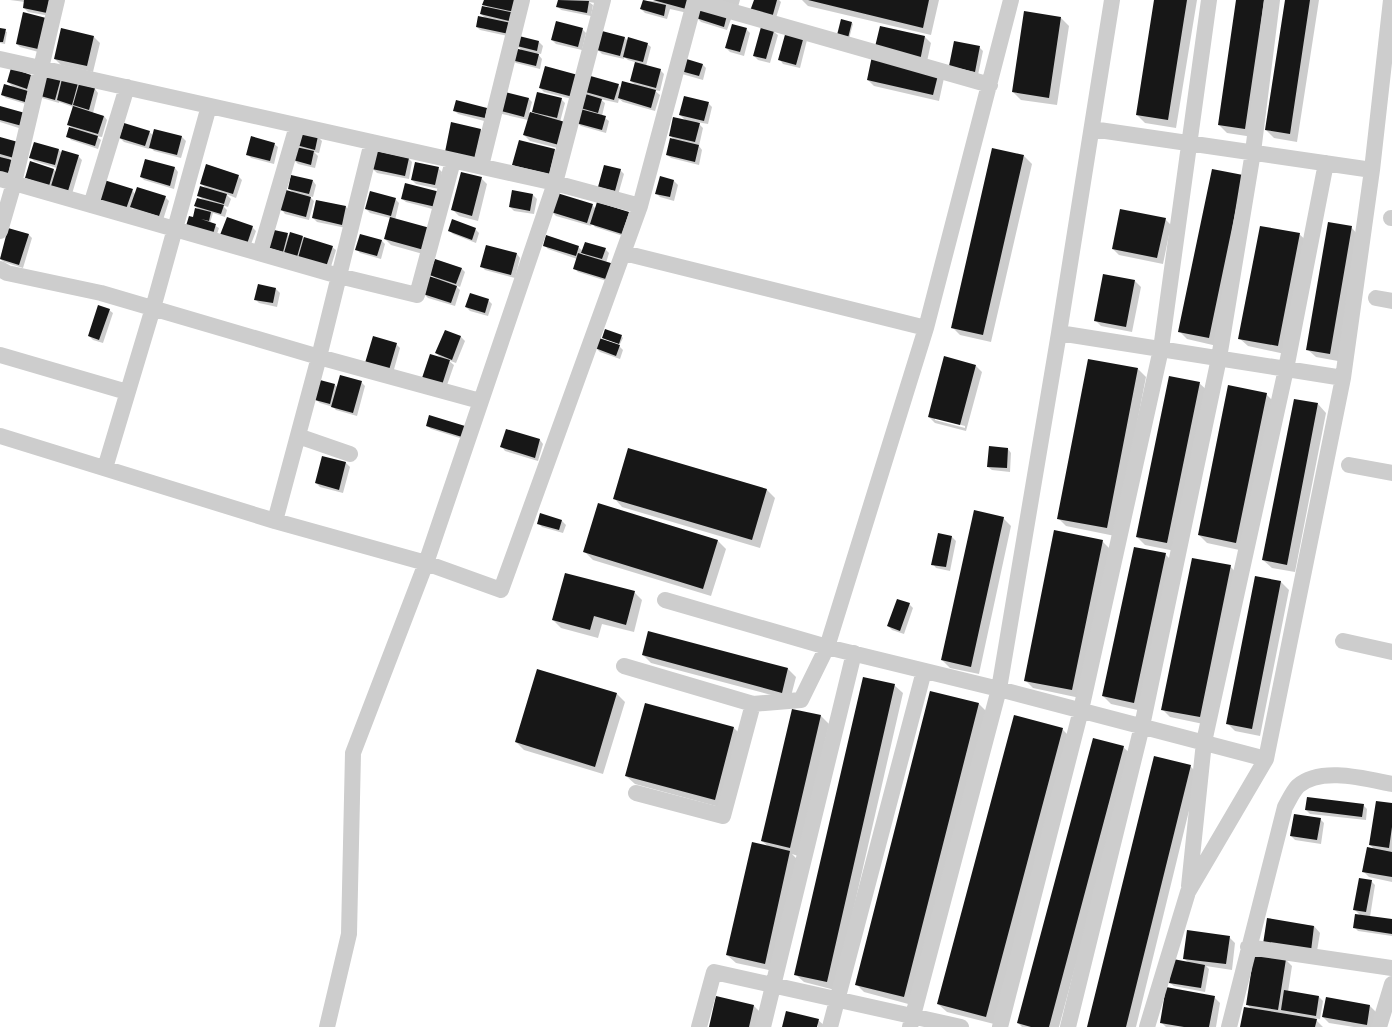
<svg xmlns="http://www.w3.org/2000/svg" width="1392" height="1027" viewBox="0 0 1392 1027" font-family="Helvetica,sans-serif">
  <rect width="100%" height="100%" fill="#fff"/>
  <path fill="#0003" fill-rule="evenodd" d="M10,0H54L50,16L28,12L24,8L25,2Z
    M485,0H515L512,37L480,30L477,27L486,19L481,14L488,8L484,4Z
    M559,0H602L601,4L589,2L593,5L591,16L561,10L557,6Z
    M644,0L647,1L695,0L692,14L670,9L667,19L645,13L641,9Z
    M709,0H740L738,7Z
    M755,0H779L781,2L775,21Z
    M802,0H939L931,35L808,6Z
    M1155,0H1197L1176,128L1145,123L1137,115Z
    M1237,0H1273L1253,137L1227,133L1219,125Z
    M1286,0H1319L1297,142L1274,138L1266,130Z
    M24,13L42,53L20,47L17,44Z
    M727,16L731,19L727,30L701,22L697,18Z
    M1061,18L1069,26L1057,105L1021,100L1013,92Z
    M852,23L853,24L849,39L840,36Z
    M0,29L7,32L5,44L0,43Z
    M582,29L586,33L582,50L556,44L552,40Z
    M746,29L750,33L744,56L730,52L726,48Z
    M602,32L625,38L628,41L647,44L651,47L646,66L660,70L664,74L660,91L654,90L660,95L655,111L623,102L619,99L618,103L600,99L605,103L602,116L609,121L606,133L581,126L577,123L581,109L588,96L584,91L618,85L621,88L636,86L631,81L635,62L628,60L624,57V59L602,54L598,50Z
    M774,32L778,35L770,63L758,60L754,56Z
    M94,37L100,43L93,72L61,65L55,59Z
    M803,37L807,40L800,68L783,64L780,60Z
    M925,37L931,43L926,66L944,78L939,101L874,86L868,80Z
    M520,38L539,42L543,46L541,54L537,53L542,59L540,69L516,63L512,60L523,52L518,46Z
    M979,47L983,51L978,75L954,70Z
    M702,64L706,68L703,80L682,74L678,70Z
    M546,68L576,100L544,92L540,88Z
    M12,70L31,76L35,79L31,92L26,90L31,96L29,105L6,98L2,95L14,88L8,82Z
    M44,75L95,89L98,93L93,113L104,116L107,120L102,137L96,136L101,140L98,149L71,140L68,136L73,129L68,124L73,107L59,102V103L42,98L39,95Z
    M528,98L532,102L529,113L538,116L533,111L561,99L565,103L560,122L565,150L530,141L524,135L528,120L502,114L498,110Z
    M457,102L487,109L488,122L458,114L454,110Z
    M708,103L712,107L708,124L697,122L703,128L699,146L702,150L699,165L671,158L667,155L675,141L670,135L686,121L680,115Z
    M0,107L25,130L0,122Z
    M452,123L481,130L487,136L480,164L452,158Z
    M155,130L182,137L186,141L181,158L154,151L150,147L149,149L124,142L120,138L149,132L153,135Z
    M318,137L322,141L319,153L314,152L318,156L315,168L298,164L294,160L301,149L297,145Z
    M0,138L18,161L9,158L15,165L0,178Z
    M520,141L555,150L561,156L555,179L520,170L514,164Z
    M274,144L278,147L274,164L251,158L247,154Z
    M59,150L62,153L78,156L82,160L72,194L30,182L54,170L56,172L57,168L34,161L31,158Z
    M1024,156L1032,164L991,342L960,335L952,327Z
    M408,158L412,162L409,179L377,173L373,169Z
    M175,168L178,172L174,189L144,180L141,177Z
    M438,168L442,172L439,189L416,184L412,180Z
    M620,170L624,174L618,195L603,190Z
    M238,176L242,180L236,198L226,194L231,199L228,207L222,205L227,210L225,217L213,213L210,223L219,228L216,237L197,219L199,210L195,206L204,201L198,195L206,188L201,184Z
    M1243,176L1217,346L1187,339L1179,331Z
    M661,177L674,181L678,185L674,201L660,197L656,193Z
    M481,178L487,184L478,221L459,216L453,210Z
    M313,181L316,185L313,197L309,196L314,201L309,220L285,214L282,210L293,193L289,188Z
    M405,184L440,211L406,202L402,199Z
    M132,190L135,194L165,197L169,201L163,220L135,211L132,207L130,212L103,203Z
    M513,192L533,195L537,199L534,214L514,211L510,207Z
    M395,199L399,203L395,220L430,256L391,245L385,239L390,218L370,213L366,209Z
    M316,201L346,207L350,211L346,228L317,222L313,218Z
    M592,205L596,209L629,212L632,216L626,237L595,227L592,223L591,226L556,216L552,212Z
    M1165,219L1171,225L1163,264L1119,255L1113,249Z
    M252,227L256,231L250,247L225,238Z
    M1351,227L1359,236L1338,361L1316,357L1307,349Z
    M9,229L28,234L32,238L23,268L4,262L0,259Z
    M475,229L479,233L476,243L453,234L449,230Z
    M287,234L289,236L303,237L332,247L336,250L330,270L274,251Z
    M1299,234L1308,242L1285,354L1248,346L1239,338Z
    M381,240L385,244L381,259L360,253L356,249Z
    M544,245L578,247L583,251L605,249L609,253L606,263L613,283L578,272L574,268L577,259L548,249ZM582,252L587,257L581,255Z
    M517,254L520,258L515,278L485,270L481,266Z
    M461,268L465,272L460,287L455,285L460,290L455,306L428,298L424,294L436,279L431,274Z
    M1135,281L1141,287L1132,332L1101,326L1095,320Z
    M276,289L280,293L277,307L259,303L255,299Z
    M488,300L492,304L488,316L470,311L466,307Z
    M109,310L113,313L103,343L93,340L89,336Z
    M445,331L461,337L465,341L456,363L448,360L454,365L446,388L427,382L442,359L436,353Z
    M621,336L623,338L620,344L605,339Z
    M396,344L400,348L393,373L370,367Z
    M619,346L623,350L620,359L600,352L596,348Z
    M976,366L982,372L966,431L935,423L929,417ZM935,418L965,426V428L935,420Z
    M1138,369L1146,377L1115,536L1066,526L1058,518Z
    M361,382L365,386L357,416L336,410L333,407L320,403L316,400L335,385L337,387Z
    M1199,383L1208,391L1175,551L1145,545L1137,537Z
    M1266,394L1274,402L1244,551L1207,543L1199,535Z
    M1318,404L1326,413L1295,572L1272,568L1263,560Z
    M427,426L465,427L466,440L431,429Z
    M540,440L543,444L538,461L505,451L502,447Z
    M1008,449L1011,453L1010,472L992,470L988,467Z
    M323,457L346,463L350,467L343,493L320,487L316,483Z
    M767,490L775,498L760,548L622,507L614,498Z
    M599,504L718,541L726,549L711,596L593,560L584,551Z
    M1003,518L1011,526L979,674L950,668L942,660Z
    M562,521L566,525L563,533L542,527L538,523Z
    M939,534L952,537L956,541L950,571L936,568L933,564Z
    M1102,541L1110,549L1080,698L1033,688L1025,680Z
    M1165,554L1173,562L1142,711L1111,704L1103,696Z
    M1230,566L1238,575L1208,725L1170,717L1162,709Z
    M1256,577L1281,582L1289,590L1260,736L1235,731L1227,723Z
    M634,592L642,600L634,632L602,624L598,638L561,628L553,620Z
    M909,604L913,608L904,634L892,630L888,626Z
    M649,632L788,669L796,677L790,700L651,663L643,655Z
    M894,685L903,693L835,990L804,982L795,974Z
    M931,692L979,704L987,712L912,1005L864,992L856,984Z
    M617,694L625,702L603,774L524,750L516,742Z
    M793,710L821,716L829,724L798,856L792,854L798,860L773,971L736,963L727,955L769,847L762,841Z
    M734,728L742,736L723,808L635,784L626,776Z
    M1062,729L1070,737L994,1024L947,1012L938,1004Z
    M1123,747L1132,755L1059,1027H1022L1018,1023Z
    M1190,766L1198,774L1136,1027H1088Z
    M1392,804V882L1369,877L1363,871L1374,849L1370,845Z
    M1363,805L1367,809L1366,820L1310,814L1306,810Z
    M1320,819L1324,823L1321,844L1295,840L1291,836Z
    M1371,881L1375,885L1370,917L1392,920V936L1358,931L1354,927L1360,915L1355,910Z
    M1268,920L1314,926L1320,933L1316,957Z
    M1229,937L1235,943L1232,970L1206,966L1209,969L1205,992L1174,986L1170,983L1189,963L1184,958Z
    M1286,960L1292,966L1288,992L1319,997L1323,1001L1320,1019L1314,1018L1323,1027H1241L1252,1010L1247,1004Z
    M717,997L754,1006L762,1014L759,1027H710Z
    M1214,997L1220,1003L1216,1027H1166L1161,1022Z
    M1326,998L1370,1006L1376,1012L1373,1027H1354L1329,1023L1323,1017Z
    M818,1020L826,1027H818V1024H816V1027H784Z"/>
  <path fill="#171717" d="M24,0H49L47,13L23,8Z
    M484,0H518L515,12L482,5Z
    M558,0L589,1L587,13L556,7Z
    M643,0L666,5L664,16L640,9Z
    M653,0H688L686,9Z
    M754,0H777L772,18L750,11Z
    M808,0H929L923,28Z
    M1154,0H1187L1168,120L1136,115Z
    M1236,0H1264L1245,129L1218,125Z
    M1285,0H1310L1290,134L1265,130Z
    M482,6L515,13L513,22L480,14Z
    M700,7L727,15L724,27L696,18Z
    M1024,11L1061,17L1049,98L1012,92Z
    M23,12L46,18L38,49L16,44Z
    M478,16L511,23L509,34L476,27Z
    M841,19L852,22L848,38L837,35Z
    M556,21L583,28L578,47L551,40Z
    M732,24L747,28L740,52L725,48Z
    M880,26L925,36L920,61L874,51Z
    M761,27L774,31L766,59L753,56Z
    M0,28L6,29L3,42H0Z
    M61,28L94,36L87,66L54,59Z
    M602,31L625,37L620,56L597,50Z
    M786,31L804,36L796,65L778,60Z
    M519,36L539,41L537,51L517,46Z
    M628,37L648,43L643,62L623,57Z
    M954,41L980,46L975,72L949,66Z
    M514,48L539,54L536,66L511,60Z
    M872,56L939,71L933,95L867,80Z
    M680,57L703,64L699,76L677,70Z
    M635,62L661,69L656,88L630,81Z
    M545,66L578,75L573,97L539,88Z
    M11,68L31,75L27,89L7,82Z
    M43,74L61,78L55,100L37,95Z
    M587,75L619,84L614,100L582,91Z
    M62,79L78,83L72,105L57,100Z
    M622,81L656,90L651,108L618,98Z
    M4,84L28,91L25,102L1,95Z
    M79,84L95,88L89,110L73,105Z
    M501,91L529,98L524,117L497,110Z
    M537,92L562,98L557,118L532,112Z
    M582,93L602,99L598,113L577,107Z
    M684,96L709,102L704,121L679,115Z
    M456,100L487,108L485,118L453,111Z
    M0,106L25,113L22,126L0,120Z
    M73,106L104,116L98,134L67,125Z
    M580,109L606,116L602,130L576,123Z
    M530,112L565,122L559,145L523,135Z
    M673,117L700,123L695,142L669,136Z
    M451,122L481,129L474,159L445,152Z
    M124,123L150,131L145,146L119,138Z
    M69,127L98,136L95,146L66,137Z
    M154,129L182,136L177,155L149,148Z
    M299,131L318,136L315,150L296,145Z
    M251,136L275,143L270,161L246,155Z
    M0,137L18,142L14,158L0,154Z
    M670,138L699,145L695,162L666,155Z
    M519,140L555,149L549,174L512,165Z
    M34,142L59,149L55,165L29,158Z
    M296,147L314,151L311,165L293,160Z
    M992,148L1024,155L983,335L951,328Z
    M62,150L79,155L68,191L51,186Z
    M376,151L409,158L405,176L372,169Z
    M0,157L12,160L7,177L0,175Z
    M145,159L175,167L170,186L140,177Z
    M30,161L54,169L49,186L25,178Z
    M415,162L439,167L435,185L411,180Z
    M206,164L239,175L233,194L200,184Z
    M604,165L621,169L615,191L598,187Z
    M1212,169L1243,175L1209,338L1178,332Z
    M461,172L482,177L472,216L451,210Z
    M291,175L313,180L309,194L288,189Z
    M660,176L674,180L670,197L655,194Z
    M104,180L133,189L126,209L98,199Z
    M405,183L440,192L436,207L401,199Z
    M200,186L227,194L224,204L197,196Z
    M137,187L166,196L159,216L130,207Z
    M286,190L311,197L306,217L280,210Z
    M512,190L533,194L530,211L509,207Z
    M370,191L396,198L391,216L365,209Z
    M557,193L593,204L587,223L551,212Z
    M197,198L224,205L221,214L194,206Z
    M316,200L346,206L342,225L312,218Z
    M597,202L629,212L622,234L590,224Z
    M195,208L211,212L209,221L201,219L216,224L213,234L186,226L189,216L193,217Z
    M1120,209L1166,218L1157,258L1112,249Z
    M227,217L253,226L247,244L220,235Z
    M390,217L430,228L424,250L384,239Z
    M452,219L476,228L472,240L448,231Z
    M1328,222L1352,226L1330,354L1306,350Z
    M1260,226L1300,233L1278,346L1238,339Z
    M8,228L29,234L19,265L0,259Z
    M274,230L288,233L283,252L269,248Z
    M290,232L303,236L297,257L284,253Z
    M360,234L382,240L377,256L355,250Z
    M546,235L579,246L576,256L543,246Z
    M304,237L333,246L326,267L298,258Z
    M585,242L606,248L602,259L581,253Z
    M486,245L517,253L511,275L480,267Z
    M578,253L614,264L609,280L573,269Z
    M435,259L462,268L456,284L429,275Z
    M1103,274L1135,280L1126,327L1094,321Z
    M429,276L457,286L451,303L423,294Z
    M258,284L276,288L273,303L254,300Z
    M470,293L489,299L485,313L465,307Z
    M98,305L110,309L99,340L88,336Z
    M605,329L622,335L619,344L602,338Z
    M445,330L461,336L452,360L435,353Z
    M373,336L397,343L389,370L365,363Z
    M599,338L620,345L616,356L595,348Z
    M430,354L450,360L442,385L422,378Z
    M944,356L976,365L960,425L928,417Z
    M1088,359L1138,368L1107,528L1057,519Z
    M340,375L362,381L353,413L331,407Z
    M1169,376L1200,382L1167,543L1136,537Z
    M320,380L335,384L330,404L315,400Z
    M1228,385L1267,393L1236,543L1198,535Z
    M1294,399L1318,403L1287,565L1262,560Z
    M429,415L465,426L462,437L426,426Z
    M506,429L540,439L535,458L500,447Z
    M989,446L1008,448L1007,468L987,467Z
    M628,448L767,489L752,540L613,499Z
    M322,456L346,462L339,490L315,483Z
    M598,503L718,540L703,589L583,552Z
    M974,510L1004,517L971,667L941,660Z
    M540,513L562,520L559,530L537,524Z
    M1054,530L1103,540L1072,690L1024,681Z
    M938,533L952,536L946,567L931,565Z
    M1134,547L1166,553L1134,703L1102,696Z
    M1192,558L1231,565L1200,717L1161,710Z
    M565,573L635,591L626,625L594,616L590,630L552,620Z
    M1255,576L1281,581L1252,729L1226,724Z
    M897,599L910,603L900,631L887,626Z
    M648,631L788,668L782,693L642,655Z
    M537,669L617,693L595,767L515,742Z
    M863,677L895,684L827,982L794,975Z
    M930,691L979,703L904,997L855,985Z
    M645,703L734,727L715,800L625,776Z
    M792,709L821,715L790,848L761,841Z
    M1014,715L1063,728L986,1017L937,1004Z
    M1093,738L1124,746L1049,1027H1031L1017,1023Z
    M1154,756L1191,765L1126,1027H1087Z
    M1307,797L1364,804L1362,817L1305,810Z
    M1376,801L1392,803V827L1389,848L1369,845Z
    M1294,814L1321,818L1317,840L1290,836Z
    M752,842L790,851L765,964L726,955Z
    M1367,847L1392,852V877L1362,872Z
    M1359,878L1372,880L1366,912L1353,910Z
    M1355,914L1392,919V934L1353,928Z
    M1267,918L1314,926L1311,951L1263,944Z
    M1187,930L1230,936L1226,964L1183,959Z
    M1254,954L1286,959L1278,1010L1246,1005Z
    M1173,959L1205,965L1201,988L1169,983Z
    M1166,987L1215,996L1209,1027H1184L1160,1023Z
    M1284,990L1319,996L1316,1016L1281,1010Z
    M716,996L754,1005L749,1027H709Z
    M1326,997L1370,1005L1367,1025L1322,1017Z
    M1244,1007L1317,1019L1315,1027H1240Z
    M786,1011L819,1019L817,1027H782Z"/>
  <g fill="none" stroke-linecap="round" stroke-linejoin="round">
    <path stroke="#cdcdcd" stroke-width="16" d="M695,1L990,85
      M0,59L555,183L640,206
      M1092,129L1372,170
      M481,166L522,0
      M0,179L339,276L417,295L453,161
      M91,205L127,87
      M1391,218H1392
      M0,231L14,183L57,0
      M260,253L297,126
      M624,253L926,328
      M0,269L7,273L101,293L319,357L480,401
      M1376,298L1392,301
      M1059,333L1343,378
      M0,355L127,392
      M0,436L275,521L426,563L501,590L640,206L695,0
      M298,436L350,454
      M1349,465L1392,473
      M105,468L153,308L209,106
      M275,521L319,357L372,142
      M665,600L827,647L999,689L1266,759
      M1343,641L1392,652
      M624,666L753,704
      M636,793L723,816L753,704L801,700L827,647L926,328L1011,0
      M1189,886L1204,742L1286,369L1326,163
      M1248,947L1392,968
      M327,1027L349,934L353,753L426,563L555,183L603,0
      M699,1027L714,972L961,1027
      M763,1027L854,653
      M830,1027L924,671
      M910,1027L999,689L1059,333L1112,0
      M1000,1027L1081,710L1161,349L1209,0
      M1068,1027L1142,726L1219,358L1253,152L1272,0
      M1147,1027L1188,892L1266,759L1343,378L1372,170L1391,0
      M1229,1027L1285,807C1289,800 1293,791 1298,786C1321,766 1366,779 1392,784
      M1379,1027L1392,984"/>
  </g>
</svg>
